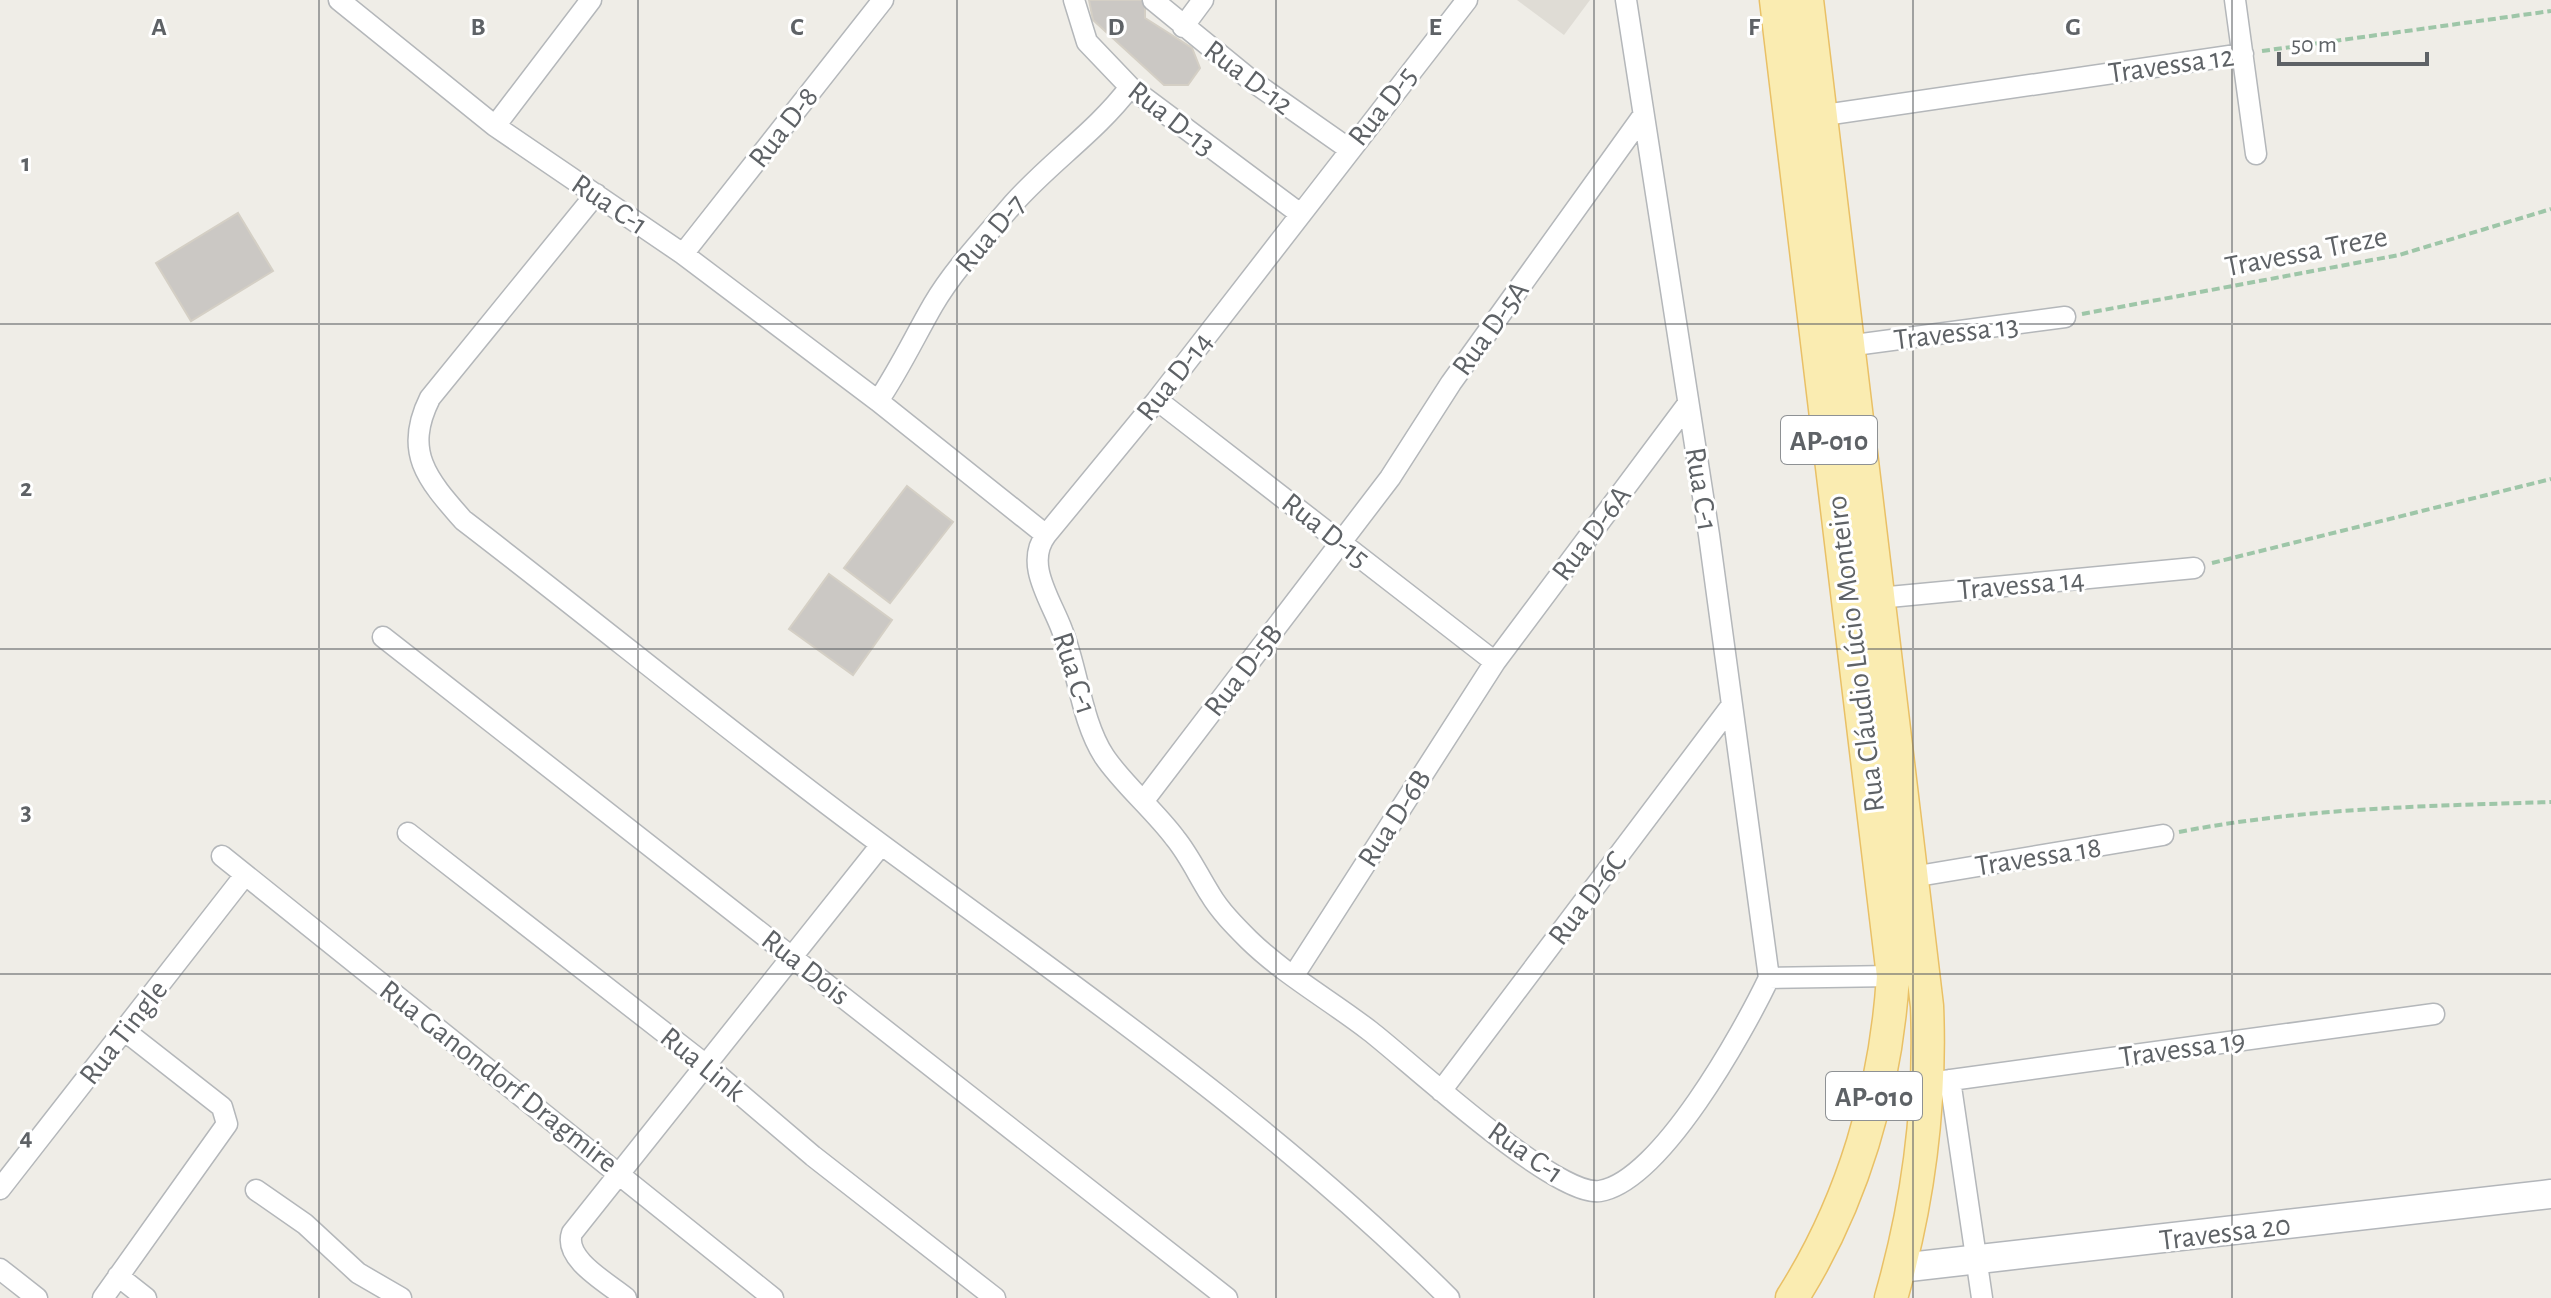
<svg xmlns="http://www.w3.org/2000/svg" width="2551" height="1298" viewBox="0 0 2551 1298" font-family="'Alegreya Sans',sans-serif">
  <rect width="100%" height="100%" fill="#efede7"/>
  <path fill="#dfdcd5" d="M1517,0H1590L1564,35Z"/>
  <path fill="#cbc8c4" stroke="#d4cfc5" stroke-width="2" d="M1089,0H1145V18L1192,48L1200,68L1188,85H1164L1093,20Z
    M238,213L273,271L191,321L156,263Z
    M907,486L953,522L890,603L844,568Z
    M829,574L892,620L853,675L789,629Z"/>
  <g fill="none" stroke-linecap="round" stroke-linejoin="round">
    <defs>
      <path id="street" d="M339,0L495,126L683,254L878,401L1046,535C1024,564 1051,600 1062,630C1078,670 1081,720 1104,756C1121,782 1155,811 1175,838C1189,855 1198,875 1210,894C1220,911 1235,926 1249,940C1285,975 1330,1000 1370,1031C1409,1061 1556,1198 1600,1191C1661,1181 1743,1032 1769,978
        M1074,0L1087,42L1130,87L1299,213
        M1153,0L1252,81L1349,149
        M1626,0L1709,535L1769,978L1893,976
        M2235,0L2256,154
        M1183,27L1203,0
        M1811,117L2243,54
        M495,126L591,0
        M596,194L430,398C403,452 427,479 463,520C604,628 740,741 882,845C1077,989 1277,1126 1449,1298
        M683,254L883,0
        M1847,346L2065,317
        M1157,400L1495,662
        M878,401C899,370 914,338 933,305C954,269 986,236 1013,204C1050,162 1096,132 1130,87
        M1046,535L1157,400L1467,0
        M1868,599L2194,568
        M383,637L1227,1298
        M1145,799L1390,478L1451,383L1642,117
        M408,833L706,1065L813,1156L995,1298
        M222,856L773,1298
        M1912,877L2163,835
        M1294,975L1495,662L1687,405
        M1950,1080L1982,1298
        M1929,1083L2434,1014
        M1441,1091L1732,705
        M0,1189L245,875
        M256,1190L305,1224L358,1273L401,1298
        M0,1269L37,1298
        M118,1276L146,1298
        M103,1298L227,1124L222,1107L125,1031
        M626,1298C608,1283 563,1259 572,1233L881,845"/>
      <path id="secondary" d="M1900,1268L2551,1194"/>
      <path id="primary" d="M1776,0L1893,976C1886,1089 1853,1202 1792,1298
        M1807,0L1927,1006C1931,1103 1918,1204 1891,1298"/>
    </defs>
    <use href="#street" stroke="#b4b7ba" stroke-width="23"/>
    <use href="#secondary" stroke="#b3b6ba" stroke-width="31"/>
    <use href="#primary" stroke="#e9c066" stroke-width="35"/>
    <path stroke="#9ec6a8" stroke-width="4" stroke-dasharray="8 4" stroke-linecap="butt" d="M2262,51L2551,11
      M2082,314L2399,255L2551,209
      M2212,563L2551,479
      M2179,832C2302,808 2426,806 2551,802"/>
    <use href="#street" stroke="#fff" stroke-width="20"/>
    <use href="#secondary" stroke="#fff" stroke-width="28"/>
    <use href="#primary" stroke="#faecb1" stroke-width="32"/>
  </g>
  <path fill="none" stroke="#5e6266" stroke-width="2" stroke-opacity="0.55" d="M319,0V1298M638,0V1298M957,0V1298M1276,0V1298M1594,0V1298M1913,0V1298M2232,0V1298M0,324H2551M0,649H2551M0,974H2551"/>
  <g text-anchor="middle" stroke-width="6" stroke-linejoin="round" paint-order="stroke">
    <g fill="#fff" stroke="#8e9194" stroke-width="2">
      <rect x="1781" y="416" width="96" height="48" rx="6"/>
      <rect x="1826" y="1072" width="96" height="48" rx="6"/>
    </g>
    <g font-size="28" font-weight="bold" fill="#5e6266">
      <text x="1829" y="450">AP-010</text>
      <text x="1874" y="1106">AP-010</text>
    </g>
    <g font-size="30" fill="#5e6266" stroke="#fff">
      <text transform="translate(2171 64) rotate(-8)" y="10">Travessa 12</text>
      <text transform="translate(1249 77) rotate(37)" y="10">Rua D-12</text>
      <text transform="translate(1382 106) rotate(-52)" y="10">Rua D-5</text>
      <text transform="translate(1172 118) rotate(38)" y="10">Rua D-13</text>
      <text transform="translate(783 127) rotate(-52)" y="10">Rua D-8</text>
      <text transform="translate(610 204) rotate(34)" y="10">Rua C-1</text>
      <text transform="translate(990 233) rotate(-50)" y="10">Rua D-7</text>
      <text transform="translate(2306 251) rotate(-11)" y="10">Travessa Treze</text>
      <text transform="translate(1490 328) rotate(-54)" y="10">Rua D-5A</text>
      <text transform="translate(1956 332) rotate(-7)" y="10">Travessa 13</text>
      <text transform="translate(1174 376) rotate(-52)" y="10">Rua D-14</text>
      <text transform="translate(1702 489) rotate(81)" y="10">Rua C-1</text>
      <text transform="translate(1326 530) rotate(38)" y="10">Rua D-15</text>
      <text transform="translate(1591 533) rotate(-53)" y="10">Rua D-6A</text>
      <text transform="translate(2021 584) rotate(-5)" y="10">Travessa 14</text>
      <text transform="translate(1855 654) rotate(-97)" y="10">Rua Cláudio Lúcio Monteiro</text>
      <text transform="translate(1243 670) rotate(-52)" y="10">Rua D-5B</text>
      <text transform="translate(1075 673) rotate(72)" y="10">Rua C-1</text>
      <text transform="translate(1394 818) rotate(-57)" y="10">Rua D-6B</text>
      <text transform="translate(2038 856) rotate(-9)" y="10">Travessa 18</text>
      <text transform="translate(1587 898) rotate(-53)" y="10">Rua D-6C</text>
      <text transform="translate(806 967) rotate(38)" y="10">Rua Dois</text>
      <text transform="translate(123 1032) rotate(-52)" y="10">Rua Tingle</text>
      <text transform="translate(2182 1048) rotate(-8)" y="10">Travessa 19</text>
      <text transform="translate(703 1064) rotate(39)" y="10">Rua Link</text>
      <text transform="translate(499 1076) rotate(38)" y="10">Rua Ganondorf Dragmire</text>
      <text transform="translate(1526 1152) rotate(35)" y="10">Rua C-1</text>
      <text transform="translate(2225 1232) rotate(-7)" y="10">Travessa 20</text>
    </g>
  </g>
  <g font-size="26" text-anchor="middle" font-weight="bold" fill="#5e6266" stroke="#fff" stroke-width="6" stroke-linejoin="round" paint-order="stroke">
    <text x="159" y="35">A</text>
    <text x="478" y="35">B</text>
    <text x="797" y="35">C</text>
    <text x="1116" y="35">D</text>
    <text x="1435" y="35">E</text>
    <text x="1754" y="35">F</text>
    <text x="2073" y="35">G</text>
    <text x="26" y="171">1</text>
    <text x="26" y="496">2</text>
    <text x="26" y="820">3</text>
    <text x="26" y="1145">4</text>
  </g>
  <path d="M2279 52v12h148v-12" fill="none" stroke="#5e6266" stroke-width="4"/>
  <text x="2291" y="52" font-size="24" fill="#5e6266" stroke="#ffffff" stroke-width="6" paint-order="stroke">50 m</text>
</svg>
